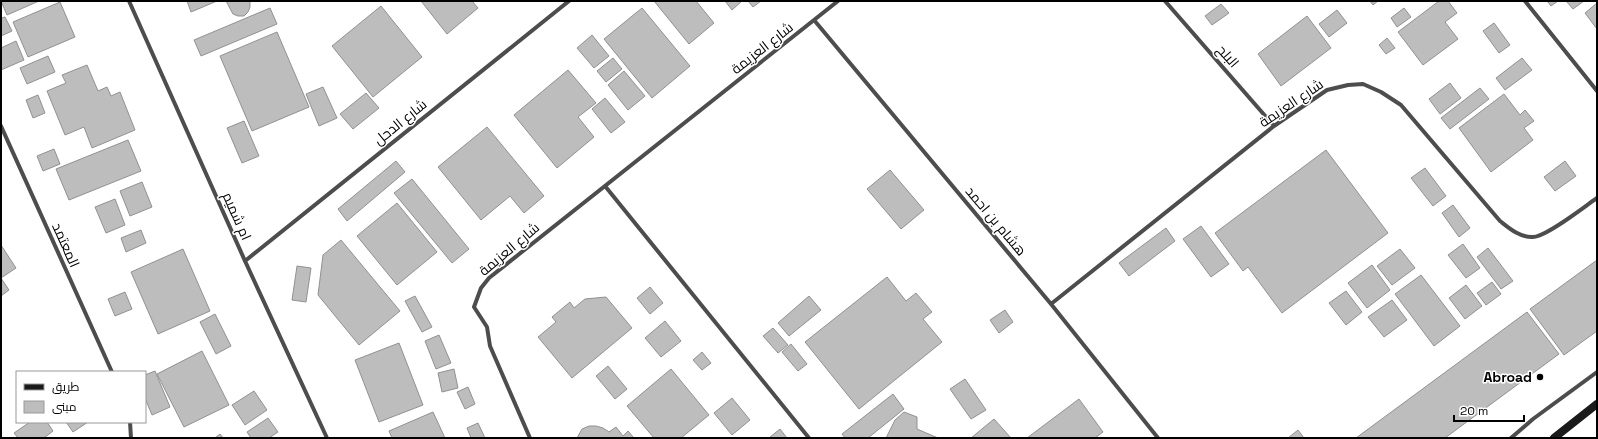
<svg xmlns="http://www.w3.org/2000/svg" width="1598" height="439" viewBox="0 0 1598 439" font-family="'Space Grotesk',Cairo,sans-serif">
  <rect width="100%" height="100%" fill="#fff"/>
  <path fill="#bdbdbd" stroke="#919191" d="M1,1H39L7,15Z
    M187,1H217L191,12Z
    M226,1H250V7L248,12L244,16H238L233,14Z
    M421,1H472L478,8L447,34Z
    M654,1H696L714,23L689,44Z
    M725,1H742L732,10Z
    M748,1H761L753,7Z
    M1370,1H1378L1373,5Z
    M1439,1H1448L1457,13L1445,22L1458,39L1423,65L1398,32Z
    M1547,1H1558L1551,6Z
    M1566,1H1584L1573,9Z
    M60,2L75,37L28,57L13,22Z
    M1597,3V29L1585,13Z
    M1221,4L1229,13L1212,25L1205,16Z
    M381,6L422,57L373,97L332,46Z
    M270,8L277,24L201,56L194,40Z
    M642,8L690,66L652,98L604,39Z
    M1404,8L1411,17L1397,27L1391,18Z
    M1337,10L1347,23L1329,37L1319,24Z
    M1307,16L1331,48L1281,86L1258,54Z
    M5,17L12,31L1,36V18Z
    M1494,23L1510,45L1499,53L1483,31Z
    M277,32L309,107L252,131L220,56Z
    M592,35L609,56L594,68L577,48Z
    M1387,38L1395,48L1386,54L1379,45Z
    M16,41L24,60L1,70V48Z
    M48,56L55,72L27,84L20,68Z
    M613,58L622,69L606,82L597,71Z
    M1522,58L1532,70L1505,90L1496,78Z
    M87,65L98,91L107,87L111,96L120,92L135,130L92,148L84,127L65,135L47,91L66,83L62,75Z
    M568,70L596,103L578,117L594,137L557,168L514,115Z
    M624,71L645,96L628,110L608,85Z
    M1450,83L1461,98L1440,114L1429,99Z
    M323,87L337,118L319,126L306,94Z
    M1480,88L1489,99L1450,129L1441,118Z
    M366,93L379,108L353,129L340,114Z
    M1504,94L1520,115L1525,110L1534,121L1524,128L1533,140L1491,172L1459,128Z
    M38,95L45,113L33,118L26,100Z
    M605,98L625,122L611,133L592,109Z
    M244,121L259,156L242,163L227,128Z
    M487,127L544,196L524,213L510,196L481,220L438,167Z
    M128,140L141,171L69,200L56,169Z
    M54,149L60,164L43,171L37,156Z
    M1326,150L1388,233L1282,313L1248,267L1243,271L1215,233Z
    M396,161L405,172L347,221L338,209Z
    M1565,161L1576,176L1555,191L1544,177Z
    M1425,168L1446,196L1433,206L1411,178Z
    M890,170L924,210L901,229L867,189Z
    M412,179L469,249L452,263L394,193Z
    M142,182L152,207L130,216L120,191Z
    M115,199L125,225L106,233L95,207Z
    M397,203L437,252L397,285L357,236Z
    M1453,205L1470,228L1459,237L1442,213Z
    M1201,226L1229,264L1211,277L1183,239Z
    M1166,228L1175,241L1129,276L1119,263Z
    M141,230L146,243L126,252L121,238Z
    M341,240L400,311L359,345L318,295L323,255Z
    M1463,244L1480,268L1466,278L1448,255Z
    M1,245L16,268L1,278L9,290L1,296Z
    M1488,248L1513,281L1501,289L1477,257Z
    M183,249L210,311L158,334L131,272Z
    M1400,249L1415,268L1392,285L1377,266Z
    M1597,260V331L1564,355L1530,309Z
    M1372,265L1390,290L1367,308L1348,283Z
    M297,266L311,268L306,302L292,300Z
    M1421,275L1460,326L1434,346L1395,294Z
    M887,277L906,301L916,293L932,312L923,319L942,342L859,409L805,342Z
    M1492,282L1501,294L1486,305L1477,293Z
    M1466,285L1482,306L1465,319L1449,298Z
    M650,287L663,303L650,314L637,298Z
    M1346,291L1362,312L1346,325L1329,303Z
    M125,292L132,309L115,316L108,299Z
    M415,296L432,327L422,332L405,301Z
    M809,296L821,310L789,336L778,323Z
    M606,297L632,328L572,378L538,337L556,322L552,317L570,302L574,308L585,299Z
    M1392,300L1407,320L1384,337L1368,317Z
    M1005,310L1013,322L999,333L990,320Z
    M1527,312L1559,354L1445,438H1356Z
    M215,314L231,346L216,354L200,322Z
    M665,321L681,341L661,357L645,338Z
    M773,328L788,345L778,353L763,336Z
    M439,335L451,363L436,369L425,341Z
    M399,343L423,405L379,422L355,360Z
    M791,344L807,364L798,371L782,352Z
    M202,351L229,405L184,427L157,374Z
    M702,352L711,363L702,370L693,360Z
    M608,366L627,389L615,399L596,376Z
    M454,369L458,388L442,392L438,373Z
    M671,369L709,415L681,438H654L627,406Z
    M155,371L170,407L152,415L145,398V375Z
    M965,379L986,410L971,419L950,389Z
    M468,387L475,404L465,409L457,392Z
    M254,391L267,410L245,425L232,405Z
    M893,394L904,409L868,438H845L842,434Z
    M732,398L750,420L732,435L714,413Z
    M1079,399L1103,432L1095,438H1027Z
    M433,412L445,438H392L389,431Z
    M904,412L917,417V429L938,438H886L895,420Z
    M268,418L278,432L269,438H251L247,432Z
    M994,419L1011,438H971Z
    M30,422H47L53,431L44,438H18L14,433Z
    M66,422H88L73,432Z
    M478,423L485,438H471L467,428Z
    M589,426H596L603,428L609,432L616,427L623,436L628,431L634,438H577L582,429Z
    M780,429L787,438H771L770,437Z
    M1298,430L1304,438H1288Z
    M220,434L223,438H215Z"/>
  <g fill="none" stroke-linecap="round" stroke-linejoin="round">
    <path stroke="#4d4d4d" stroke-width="4" d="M129,1L245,261L327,438
      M1165,1L1274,126
      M1525,1L1597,91
      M814,20L1051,304L1158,438
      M1,126L112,372
      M605,186L809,438
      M245,261L569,1
      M1051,304L1274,126L1327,90L1348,85L1363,84L1381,92L1401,105L1500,221C1509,228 1519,237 1532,237C1545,238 1585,206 1597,198
      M130,422L131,438
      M530,438L490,346L487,327L474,307L481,288L489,278L838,1
      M1511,438L1533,419L1597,372"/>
    <path stroke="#1a1a1a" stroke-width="8" d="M1554,438L1597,404"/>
  </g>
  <circle fill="#000" stroke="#fff" stroke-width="1.5" cx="1540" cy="377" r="4"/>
  <g text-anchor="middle" stroke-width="3" stroke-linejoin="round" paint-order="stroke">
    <g font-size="14" fill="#000" stroke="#fff">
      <text transform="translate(762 48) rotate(-38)" y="5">شارع العزيمة</text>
      <text transform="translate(1228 56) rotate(49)" y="5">البلح</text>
      <text transform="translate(1291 103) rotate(-34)" y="5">شارع العزيمة</text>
      <text transform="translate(400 122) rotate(-39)" y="5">شارع الدحل</text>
      <text transform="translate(237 216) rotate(66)" y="5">ام شميم</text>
      <text transform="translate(996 221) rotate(50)" y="5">هشام بن احمد</text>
      <text transform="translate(66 245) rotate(66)" y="5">المعتمد</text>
      <text transform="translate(509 249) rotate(-40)" y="5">شارع العزيمة</text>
    </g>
    <g font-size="14" font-weight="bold" fill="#000" stroke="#fff" text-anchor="end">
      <text x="1532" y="382">Abroad</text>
    </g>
  </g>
  <rect width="1598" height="439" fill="none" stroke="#000000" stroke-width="4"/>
  <rect x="16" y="371" width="130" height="52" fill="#ffffff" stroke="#999999"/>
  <rect x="24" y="384" width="20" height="6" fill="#1a1a1a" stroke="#999999"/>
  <text x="52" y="391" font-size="12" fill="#000000">طريق</text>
  <rect x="24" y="401" width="20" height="12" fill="#bdbdbd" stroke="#999999"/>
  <text x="52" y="411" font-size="12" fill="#000000">مبنى</text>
  <path d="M1454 415v6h70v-6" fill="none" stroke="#000000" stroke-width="2"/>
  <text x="1460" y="415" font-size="12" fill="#000000" stroke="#ffffff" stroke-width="3" paint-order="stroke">20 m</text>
</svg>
